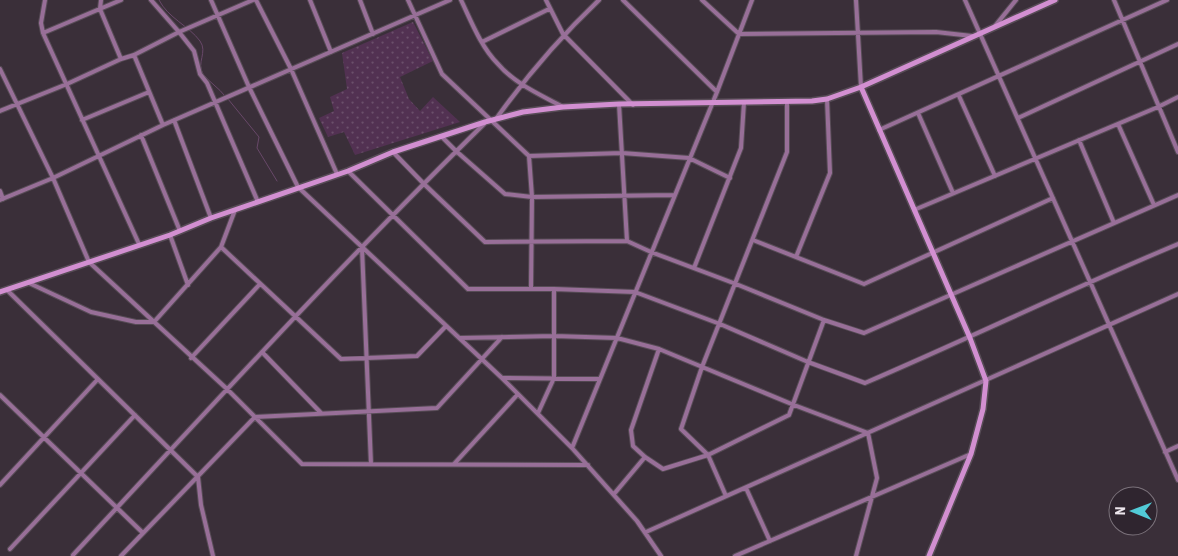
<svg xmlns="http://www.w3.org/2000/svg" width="1178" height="556" viewBox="0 0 1178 556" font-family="'Roboto Condensed',sans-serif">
  <defs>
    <pattern id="grass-dots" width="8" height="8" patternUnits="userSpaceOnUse" patternTransform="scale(1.25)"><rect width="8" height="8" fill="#523152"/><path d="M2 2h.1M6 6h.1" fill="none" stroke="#6b4f6b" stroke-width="1.8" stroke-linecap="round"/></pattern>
  </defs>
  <rect width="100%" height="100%" fill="#3a2f39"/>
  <path fill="url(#grass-dots)" d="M413,22L433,61L400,77L409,99L420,111L433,97L460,122L355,155L344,132L328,137L319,118L334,111L330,97L347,89L342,53Z"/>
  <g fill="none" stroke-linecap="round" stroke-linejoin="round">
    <path stroke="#684869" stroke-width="1" d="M159,0C168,18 189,26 200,41C208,52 196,63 203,74C209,82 219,88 225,96
      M228,99L259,137L257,148L277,181"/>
    <defs>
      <path id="minor" d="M45,0L41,23L43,33L121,0
        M101,0L100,9L121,59
        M151,0L179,32L194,51L200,74L207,83L258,202
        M211,0L249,87L298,187L502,378L572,448L637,521L661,556
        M256,0L291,69L337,174
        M310,0L331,52
        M360,0L373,34
        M408,0L442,74L529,156L622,153L689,158L730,178
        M461,0C471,21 481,47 498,64C515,84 541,95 563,107
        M546,0L563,34L633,105
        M623,0L717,92
        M702,0L739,34L936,32L972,36
        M856,0L861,87
        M965,0L1178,480
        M1114,0L1178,152
        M995,26L1016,0
        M43,33L139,244
        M482,42L549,9
        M134,55L163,125
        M0,69L53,178L89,262L227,389L302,464L588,465
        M959,96L995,176
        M619,104L627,241
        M0,111L67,84L121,59L134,55L179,32L253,0
        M918,113L953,193
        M1018,118L1178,44
        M496,119C528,74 559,38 599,0
        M82,120L149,92
        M174,120L211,218
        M1118,124L1154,205
        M879,130L1167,0
        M141,135L180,231
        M441,136L456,151L505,194L532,197L674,195
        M1079,140L1114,223
        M393,152L424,184L485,242L627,241L651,252L736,284L824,320L864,333L1178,195
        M529,156L532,197L531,289
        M348,171L468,289H554L635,292L720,324L808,362L865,383C970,338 1073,288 1178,244
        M0,191L3,199
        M0,200L53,178L163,125L450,0
        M914,210L1158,107L1178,97
        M170,235L188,285
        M753,240L864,284L1053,198
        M221,247L341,359L417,356L446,326
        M362,248L371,464
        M796,257L830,173L827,99
        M694,268L741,148L744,102
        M29,283L91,312L136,322H154L221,247L235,210
        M7,290L198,477L201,505L213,556
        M460,338L554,336L617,338L659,349L794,405L868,433L877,478L856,556
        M659,349L631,430L633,446L645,457L663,469L708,455L789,415L824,320
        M262,352L321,413
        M191,358L260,284
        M502,378L600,379
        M0,395L143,533
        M538,413L554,378V289
        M572,448L717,92L752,0
        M1165,452L1178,446
        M454,464L518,394
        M0,485L98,379
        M746,488L770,541
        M614,494L645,457
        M726,496L708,455L681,429L702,367L787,152V101
        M646,532L1178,294
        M10,549L135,415
        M73,555C208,410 342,263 484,124
        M121,556L255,417L437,408L502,337
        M735,556L971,454"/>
      <path id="secondary" d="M861,87L970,338L986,381L983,409L971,454L929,556
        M0,292L170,235L211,218L348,171L393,152L485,122L523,112L563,107L619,104L812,101L827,99L861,87L1055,0"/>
    </defs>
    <use href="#minor" stroke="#574c56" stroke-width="6"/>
    <use href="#secondary" stroke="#574c56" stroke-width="8"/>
    <use href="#minor" stroke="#986f98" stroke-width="4"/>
    <use href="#secondary" stroke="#d28fd1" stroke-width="5"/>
  </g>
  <g transform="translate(1133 511) rotate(271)"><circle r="24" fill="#2f252f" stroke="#7b727b"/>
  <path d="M0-4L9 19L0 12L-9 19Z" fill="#52cbd7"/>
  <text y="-8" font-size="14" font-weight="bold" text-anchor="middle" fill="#ede6ed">N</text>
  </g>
</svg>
